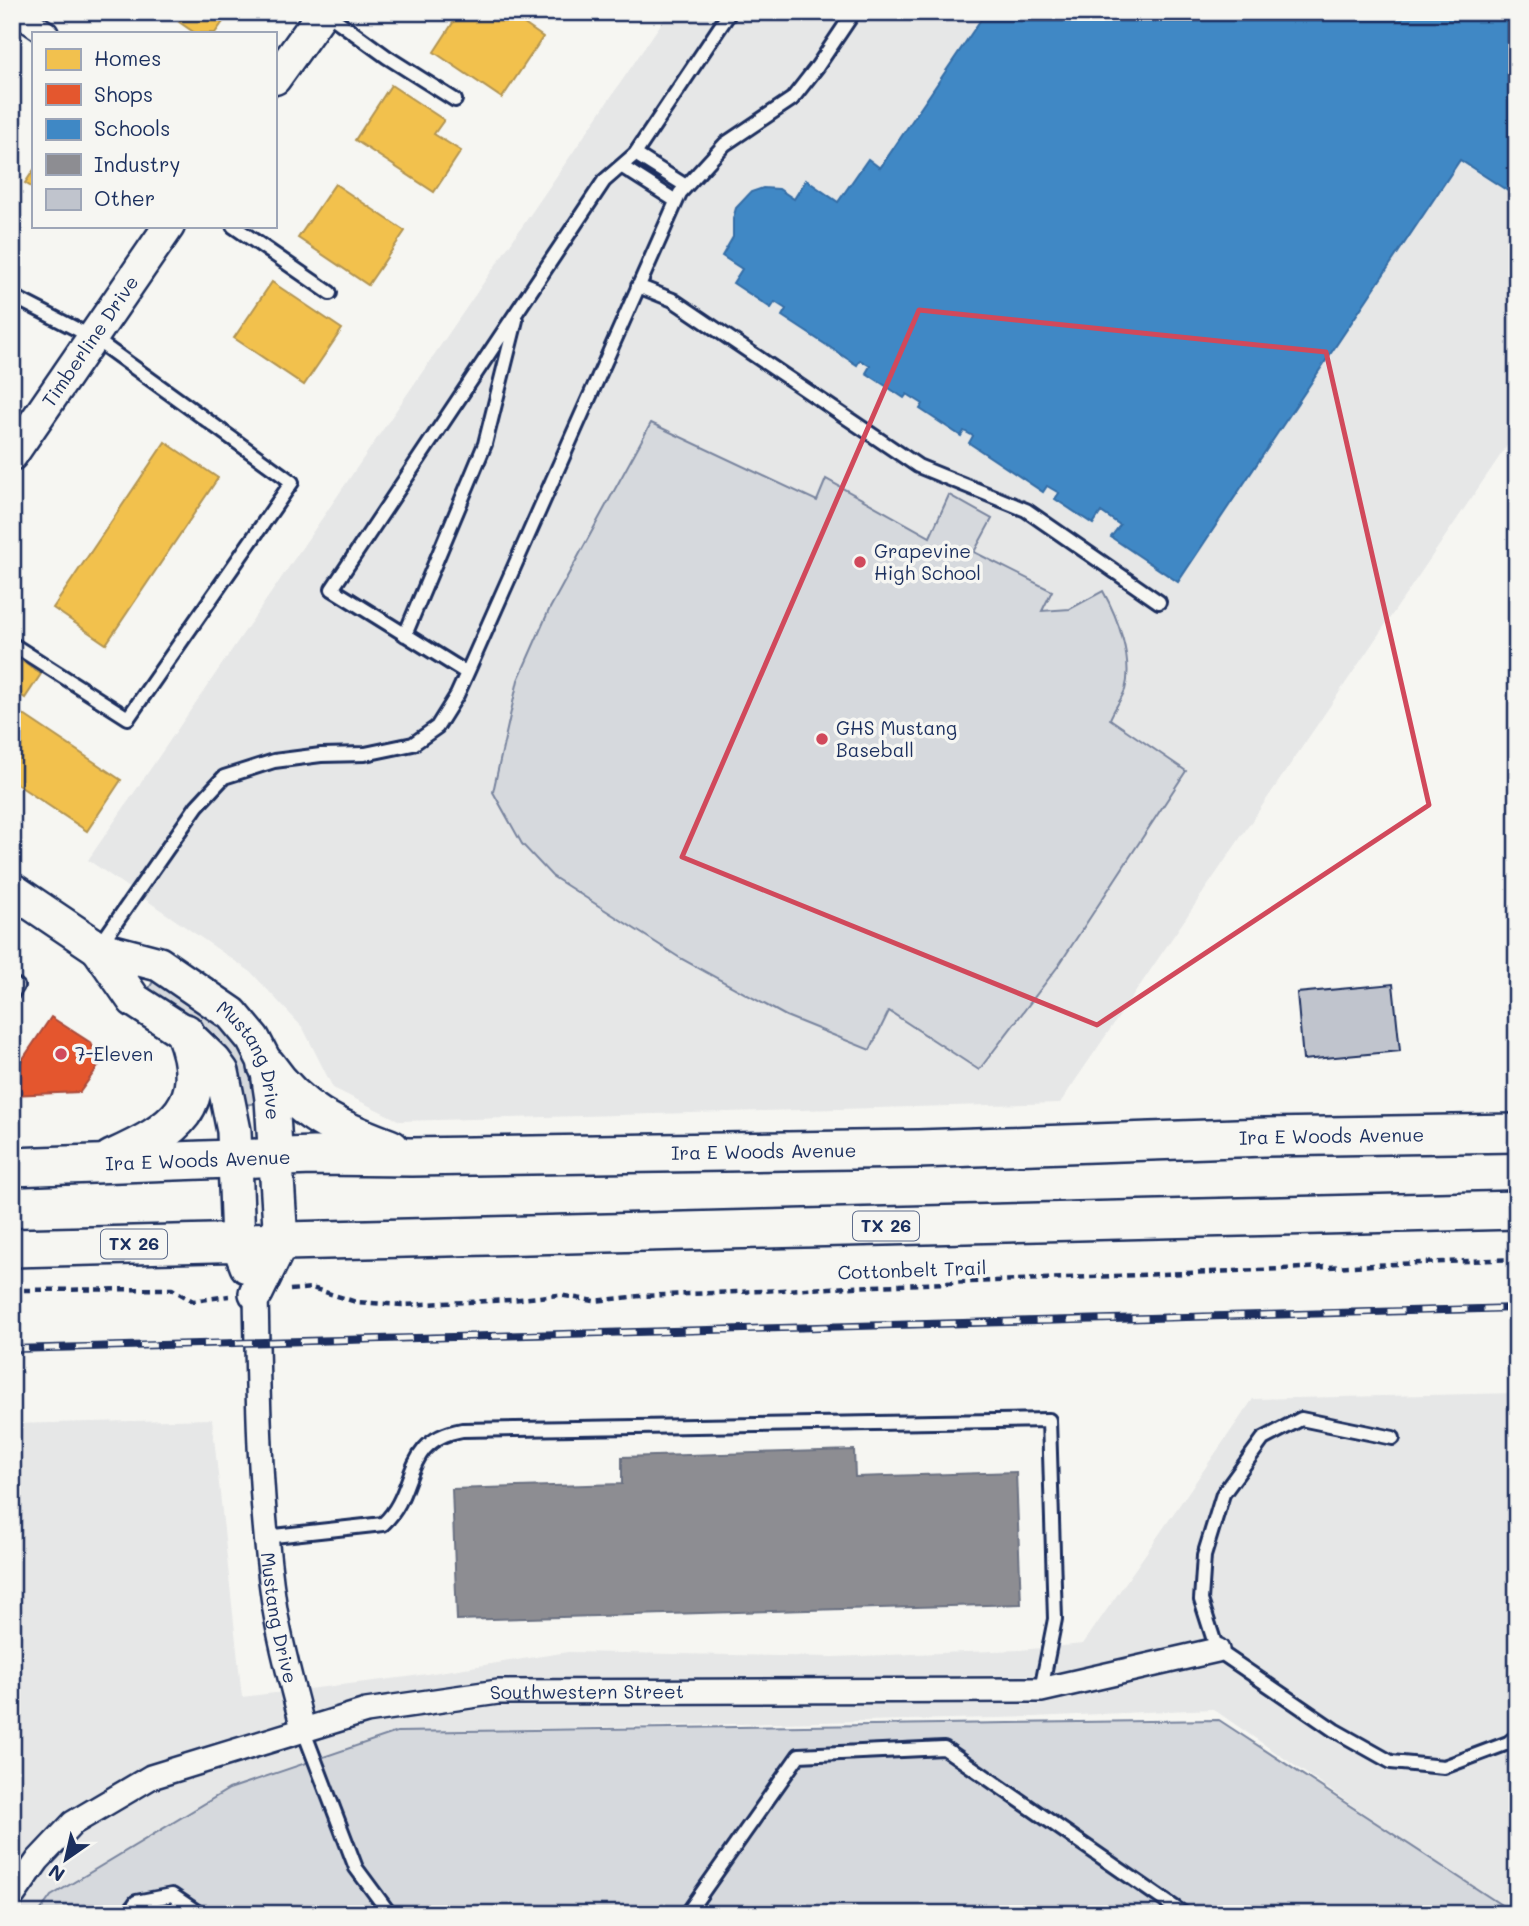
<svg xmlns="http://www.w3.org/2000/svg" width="1529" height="1926" viewBox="0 0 1529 1926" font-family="Mali,sans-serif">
  <rect width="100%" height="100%" fill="#f6f6f2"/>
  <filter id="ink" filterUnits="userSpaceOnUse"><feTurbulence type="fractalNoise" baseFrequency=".0143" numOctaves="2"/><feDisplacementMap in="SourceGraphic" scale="14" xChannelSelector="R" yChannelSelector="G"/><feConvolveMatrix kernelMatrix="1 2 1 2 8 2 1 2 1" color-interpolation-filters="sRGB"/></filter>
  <g filter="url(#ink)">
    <path fill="#e6e7e7" d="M669,12H1517V431L1060,1103L400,1121L333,1088L303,1028L251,972L88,860Z
      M1517,1393V1914H1509L1213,1709L1033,1717L397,1732L229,1789L51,1895L38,1914H12V1424L212,1419L242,1697L407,1677L568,1652L833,1657L1020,1650L1083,1644L1253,1399Z"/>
    <path fill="#d6d9dd" stroke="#78849e" stroke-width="2" d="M651,423L817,501L826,479L930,537L949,495L992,519L974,552L1052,591L1042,611L1070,609L1103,591C1117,616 1134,660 1125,690C1121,700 1114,709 1110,719L1186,771L1059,965L979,1070L889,1011L870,1050L786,1016L680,958L552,876L522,844L493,792L518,680L549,610Z
      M154,980C208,1017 248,1033 257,1103L245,1105C235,1037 201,1025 148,990Z
      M1219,1720L1515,1914H38L51,1896L229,1789L397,1732Z"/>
    <path fill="#f2c14e" stroke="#b29553" stroke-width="2" d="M186,12H230L215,33H195L179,22Z
      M460,12H507L543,37L502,98L434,52Z
      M391,85L444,120L434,134L461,151L434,192L355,140Z
      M33,171V188L25,183Z
      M335,184L405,231L368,285L298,238Z
      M272,282L342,329L304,385L234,338Z
      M165,442L218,478L106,644L53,608Z
      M12,655L41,674L25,698L12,689Z
      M12,707L121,780L87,831L12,781Z"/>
    <path fill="#e4572e" stroke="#a84b3c" stroke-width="2" d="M51,1017L91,1043L100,1064L80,1092L12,1095V1075Z"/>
    <path fill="#3f88c5" stroke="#346da6" stroke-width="2" d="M986,12H1517V197L1460,160L1178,582L1111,537L1120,525L1101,512L1093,524L1055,499L1059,493L1047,486L1043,492L969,443L973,436L964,431L961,436L920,409L923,404L907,394L904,398L866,373L870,366L860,360L857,365L782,316L786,309L775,302L771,308L733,283L742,269L722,256L733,237V219L736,208L751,192L763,188L779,189L794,199L806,180L838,202L868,159L880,168Z"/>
    <path fill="#8d8d92" stroke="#6b7182" stroke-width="2" d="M854,1450L855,1477L1016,1472L1021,1604L457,1620L452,1489L622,1484V1457Z"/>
    <path fill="#c0c4cd" stroke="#1b2f5e" stroke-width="2" d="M1393,984L1400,1051L1303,1060L1297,993Z"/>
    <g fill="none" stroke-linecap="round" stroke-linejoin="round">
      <defs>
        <path id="service" d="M325,12L387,57L455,100
          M730,12L635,154L604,181L332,589L467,673L680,193L725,144L792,99L817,67L854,12
          M635,154L686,186
          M621,166L676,201
          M233,226L330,293
          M638,286L673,300L918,466L1026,510L1159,602
          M12,296L92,337L292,482L128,718L12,644
          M405,635L485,444L516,320
          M100,945L197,806L224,777L274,761L321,755L365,754L413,744L437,727L457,695L467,673
          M12,994L17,986
          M1393,1438L1301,1419L1263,1439L1223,1494L1204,1556L1201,1600L1217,1650L1334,1730L1391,1762L1444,1767L1508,1743L1517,1736
          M265,1537L383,1524C419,1491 400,1441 462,1430L1049,1420L1055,1619L1041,1690
          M303,1729L356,1868L390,1914
          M128,1914L136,1902L172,1895L200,1914
          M687,1914L799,1755L944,1748L1184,1914"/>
        <g id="minor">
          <path d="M15,12L46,33"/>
          <path id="s1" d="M256,1293C258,1397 259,1500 274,1603C280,1645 293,1687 303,1729"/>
          <path id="s2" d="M12,1897L38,1860L73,1823L151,1777L366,1711L498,1692L1041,1690L1217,1650"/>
        </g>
        <g id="tertiary">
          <path d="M275,79L323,12"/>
          <path id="s3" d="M12,455L169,226"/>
        </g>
        <g id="secondary">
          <path id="s4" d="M12,890L98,948L159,964L232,1014L253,1039L267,1066L272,1099L281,1242L256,1293"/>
          <path d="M98,948L134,1000L185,1033L214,1061L222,1072L234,1131L238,1243L247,1266"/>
        </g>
        <g id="primary">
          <path d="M267,1066C301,1115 338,1128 391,1149"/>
          <path d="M112,1159C174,1131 213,1106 185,1033"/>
          <path id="s5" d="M12,1167L313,1156L412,1157L918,1149L1265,1137L1517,1133"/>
          <path d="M12,1248L1517,1210"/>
        </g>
      </defs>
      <use href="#service" stroke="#1b2f5e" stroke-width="18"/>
      <use href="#minor" stroke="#1b2f5e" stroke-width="28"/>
      <use href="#tertiary" stroke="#1b2f5e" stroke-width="35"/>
      <use href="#secondary" stroke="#1b2f5e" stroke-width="38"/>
      <use href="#primary" stroke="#1b2f5e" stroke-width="42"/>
      <path stroke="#1b2f5e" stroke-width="4.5" stroke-dasharray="7 5" stroke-linecap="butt" d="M12,1290L172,1289L193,1301L229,1296
        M290,1290L312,1288L356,1302L402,1305L511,1300L559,1295L594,1301L640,1296L1517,1259"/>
      <use href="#service" stroke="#f6f6f2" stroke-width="12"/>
      <use href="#minor" stroke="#f6f6f2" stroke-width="23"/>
      <use href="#tertiary" stroke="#f6f6f2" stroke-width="30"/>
      <use href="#secondary" stroke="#f6f6f2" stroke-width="33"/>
      <use href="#primary" stroke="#f6f6f2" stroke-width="37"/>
      <defs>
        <path id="rail" d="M12,1349L1517,1308"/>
      </defs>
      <use href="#rail" stroke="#1b2f5e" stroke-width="8"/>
      <use href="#rail" stroke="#f6f6f2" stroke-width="5" stroke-dasharray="16" stroke-linecap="butt"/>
    </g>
  </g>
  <path fill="none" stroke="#d1495b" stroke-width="5" stroke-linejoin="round" d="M919,310L1326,352L1429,805L1097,1025L682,857Z"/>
  <g fill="#d1495b" stroke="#f6f6f2" stroke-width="2.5">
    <circle cx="860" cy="562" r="7"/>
    <circle cx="822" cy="739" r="7"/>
    <circle cx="61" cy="1054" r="7"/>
  </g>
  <g text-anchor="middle" stroke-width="7" stroke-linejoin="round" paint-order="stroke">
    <g fill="#f6f6f2" stroke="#5d6b8a" stroke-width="2">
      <rect x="853" y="1211.5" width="66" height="29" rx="5"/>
      <rect x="101" y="1229.5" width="66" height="29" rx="5"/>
    </g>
    <g font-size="18" font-weight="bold" fill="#1b2f5e">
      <text x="886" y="1232">TX 26</text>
      <text x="134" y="1250">TX 26</text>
    </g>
    <g font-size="19" fill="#1b2f5e" stroke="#f6f6f2">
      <text dy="7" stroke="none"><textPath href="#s3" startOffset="138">Timberline Drive</textPath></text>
      <text dy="7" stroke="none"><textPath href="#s4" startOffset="306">Mustang Drive</textPath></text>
      <text dy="7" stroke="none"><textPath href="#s5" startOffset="1320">Ira E Woods Avenue</textPath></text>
      <text dy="7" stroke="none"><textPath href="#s5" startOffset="752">Ira E Woods Avenue</textPath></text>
      <text dy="7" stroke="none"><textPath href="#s5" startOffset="186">Ira E Woods Avenue</textPath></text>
      <text transform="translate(912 1270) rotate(-2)" y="7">Cottonbelt Trail</text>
      <text dy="7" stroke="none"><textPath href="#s1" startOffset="326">Mustang Drive</textPath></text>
      <text dy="7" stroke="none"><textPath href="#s2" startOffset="634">Southwestern Street</textPath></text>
    </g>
    <g font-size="19" fill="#1b2f5e" stroke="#f6f6f2" text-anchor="start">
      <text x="874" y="558">Grapevine<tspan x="874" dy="22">High School</tspan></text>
      <text x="836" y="735">GHS Mustang<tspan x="836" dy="22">Baseball</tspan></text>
      <text x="75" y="1061">7-Eleven</text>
    </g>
  </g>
  <rect width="1529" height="1926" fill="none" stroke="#f6f6f2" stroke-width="42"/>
  <rect x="21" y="21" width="1487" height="1884" fill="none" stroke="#1b2f5e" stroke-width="2.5" filter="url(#ink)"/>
  <rect x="32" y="32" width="245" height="196" fill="#f6f6f2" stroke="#9ea6b7" stroke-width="2"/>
  <rect x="46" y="49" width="35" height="21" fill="#f2c14e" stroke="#9ea6b7" stroke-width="2"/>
  <text x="94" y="66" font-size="21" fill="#1b2f5e">Homes</text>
  <rect x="46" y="84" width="35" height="21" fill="#e4572e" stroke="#9ea6b7" stroke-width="2"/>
  <text x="94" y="102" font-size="21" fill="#1b2f5e">Shops</text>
  <rect x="46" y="119" width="35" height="21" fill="#3f88c5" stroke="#9ea6b7" stroke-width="2"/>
  <text x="94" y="136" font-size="21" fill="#1b2f5e">Schools</text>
  <rect x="46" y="154" width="35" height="21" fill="#8d8d92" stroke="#9ea6b7" stroke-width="2"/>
  <text x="94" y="172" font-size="21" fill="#1b2f5e">Industry</text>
  <rect x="46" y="189" width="35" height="21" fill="#c0c4cd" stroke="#9ea6b7" stroke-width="2"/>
  <text x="94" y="206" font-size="21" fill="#1b2f5e">Other</text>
  <g transform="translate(66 1859) rotate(214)" stroke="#f6f6f2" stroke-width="5" paint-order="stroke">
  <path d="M0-5L12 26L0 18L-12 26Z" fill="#1b2f5e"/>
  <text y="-10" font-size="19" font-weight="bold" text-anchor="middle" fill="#1b2f5e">N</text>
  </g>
</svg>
